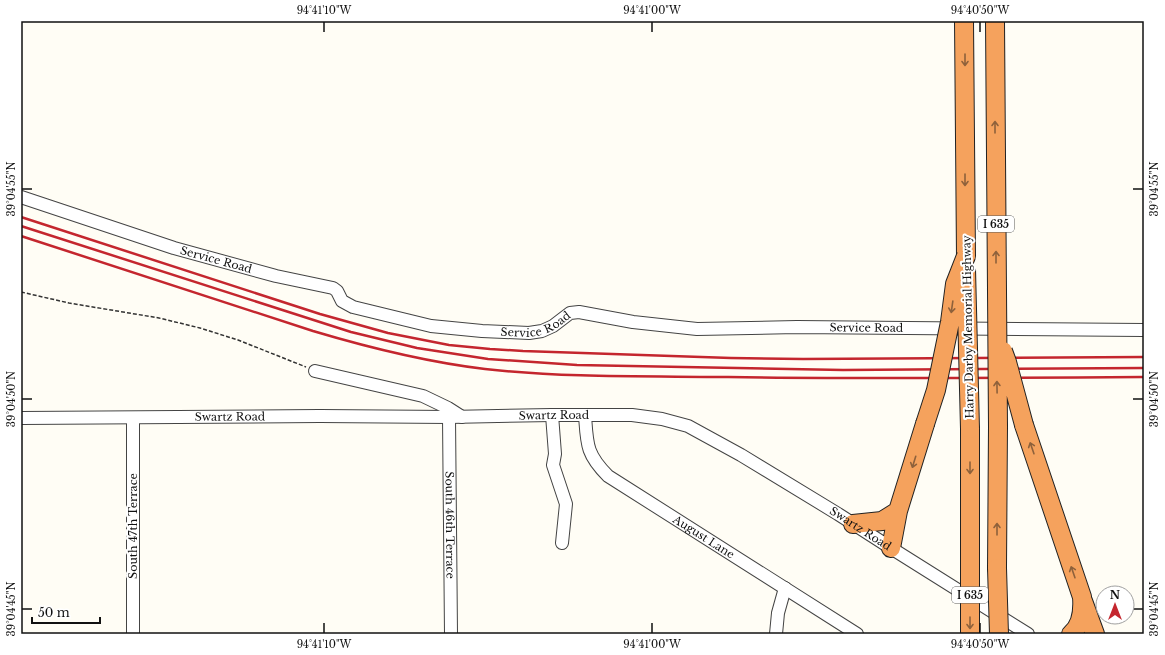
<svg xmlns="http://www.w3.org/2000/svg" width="1165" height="655" viewBox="0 0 1165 655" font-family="'Libre Baskerville',serif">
  <rect width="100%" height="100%" fill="#fffdf5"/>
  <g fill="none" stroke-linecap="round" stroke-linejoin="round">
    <defs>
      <g id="minor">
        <path id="s1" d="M21,197L174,248L276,276L333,288L337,291L342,301L353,307L431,326L482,331L529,333L542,331L553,326L570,313L579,312L633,322L697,329L797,327L1144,330"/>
        <path d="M315,371L423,396L448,408L462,417"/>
        <path d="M552,415L555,454L553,465L566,504L562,543"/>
        <path id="s2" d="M585,415C587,444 586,454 608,476L857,634"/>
        <path id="s3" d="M449,417L451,634"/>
        <path id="s4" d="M21,418L320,416L449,417L552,415H632L662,419L688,426L741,455L838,514L891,548L1028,634"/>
        <path d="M133,418V634"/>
        <path d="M776,634L778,613L785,588"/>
      </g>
      <path id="highway" d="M964,21L966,256
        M1024,425L1082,597C1083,610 1081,626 1071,634
        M970,429V556
        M853,524L882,521L898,511
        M891,548L898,511L925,424
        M997,568L998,426
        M1083,601L1095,634"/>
    </defs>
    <use href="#minor" stroke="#444" stroke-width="14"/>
    <use href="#highway" stroke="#222" stroke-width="20"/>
    <path stroke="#333" stroke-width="1.5" stroke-dasharray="4 2" stroke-linecap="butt" d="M21,292L69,303L159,318L200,328L238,340L306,367"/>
    <use href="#minor" stroke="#fff" stroke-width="12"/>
    <use href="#highway" stroke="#f5a25d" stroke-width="18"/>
    <path stroke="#c4262e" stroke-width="2.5" d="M21,217L320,314L388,333L449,345L490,349L523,351L731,358L803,359L1144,357
      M21,226L351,332L417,348L488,359L577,365L843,370L1144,368
      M21,236L313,331C370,348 426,362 485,369C566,378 648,376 728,377C867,379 1005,378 1144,377"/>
    <defs>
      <path id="highway-bridge" d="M995,21L998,426
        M966,269L970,429
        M1003,351L1007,362L1024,425
        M925,424L936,390L950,322L955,284L966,256
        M970,556V634
        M997,568L999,634"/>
    </defs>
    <use href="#highway-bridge" stroke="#222" stroke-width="20" stroke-linecap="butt"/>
    <use href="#highway-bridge" stroke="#f5a25d" stroke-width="18"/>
  </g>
  <defs><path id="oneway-shaft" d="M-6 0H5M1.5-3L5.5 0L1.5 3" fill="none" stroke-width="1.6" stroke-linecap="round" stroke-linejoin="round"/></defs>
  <g stroke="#8e613b">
    <use href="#oneway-shaft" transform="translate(965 60) rotate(90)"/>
    <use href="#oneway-shaft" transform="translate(995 127) rotate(-90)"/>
    <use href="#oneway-shaft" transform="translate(965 180) rotate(90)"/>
    <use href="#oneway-shaft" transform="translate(996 257) rotate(-90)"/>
    <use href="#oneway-shaft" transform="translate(952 307) rotate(98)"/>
    <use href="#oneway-shaft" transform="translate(997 387) rotate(-91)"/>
    <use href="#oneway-shaft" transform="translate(1032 448) rotate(-109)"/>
    <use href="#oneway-shaft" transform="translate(914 462) rotate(107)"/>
    <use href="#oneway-shaft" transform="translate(970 468) rotate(90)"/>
    <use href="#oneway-shaft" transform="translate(997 529) rotate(-90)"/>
    <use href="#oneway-shaft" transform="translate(1073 572) rotate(-109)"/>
    <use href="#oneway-shaft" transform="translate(970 623) rotate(90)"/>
  </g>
  <path fill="none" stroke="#111" stroke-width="1.5" d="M324,22V32M652,22V32M980,22V32M22,189H32M1133,189H1143M22,399H32M1133,399H1143M22,609H32M1133,609H1143M324,623V633M652,623V633M980,623V633"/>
  <g text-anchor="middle" stroke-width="4" stroke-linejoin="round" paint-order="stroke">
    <g fill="#fff" stroke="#585858" stroke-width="1">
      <rect x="978" y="216" width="36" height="16" rx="3"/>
      <rect x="952" y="587" width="36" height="16" rx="3"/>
    </g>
    <g font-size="10" font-weight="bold" fill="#111">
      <text x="996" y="228">I 635</text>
      <text x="970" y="599">I 635</text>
    </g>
    <g font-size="11" fill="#111" stroke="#fff">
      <text dy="4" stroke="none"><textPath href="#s1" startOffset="205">Service Road</textPath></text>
      <text dy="4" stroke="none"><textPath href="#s1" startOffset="541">Service Road</textPath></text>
      <text transform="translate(968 327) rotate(-91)" y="4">Harry Darby Memorial Highway</text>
      <text dy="4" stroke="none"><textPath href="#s1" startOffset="877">Service Road</textPath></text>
      <text dy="4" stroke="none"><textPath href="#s4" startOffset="533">Swartz Road</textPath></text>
      <text dy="4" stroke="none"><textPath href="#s4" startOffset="209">Swartz Road</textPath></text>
      <text dy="4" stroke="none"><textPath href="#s3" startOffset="108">South 46th Terrace</textPath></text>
      <text transform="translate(133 526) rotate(-90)" y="4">South 47th Terrace</text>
      <text dy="4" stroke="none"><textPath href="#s4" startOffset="869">Swartz Road</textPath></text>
      <text dy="4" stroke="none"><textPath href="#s2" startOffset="181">August Lane</textPath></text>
    </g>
  </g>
  <rect width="1165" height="655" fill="none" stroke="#ffffff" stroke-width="44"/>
  <g transform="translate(1115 605)"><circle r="19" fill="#ffffff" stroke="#a0a0a0"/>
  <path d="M0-3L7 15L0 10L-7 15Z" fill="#c4262e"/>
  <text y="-6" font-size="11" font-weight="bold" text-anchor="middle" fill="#111111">N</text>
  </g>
  <path d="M32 617v6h68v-6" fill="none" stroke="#111111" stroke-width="2"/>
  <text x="38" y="617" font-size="12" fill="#111111" stroke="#ffffff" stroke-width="3" paint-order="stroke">50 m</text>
  <rect x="22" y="22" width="1121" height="611" fill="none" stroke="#111" stroke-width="1.5"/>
  <g font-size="10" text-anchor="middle" fill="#111">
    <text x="324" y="14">94°41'10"W</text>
    <text x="652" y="14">94°41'00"W</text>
    <text x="980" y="14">94°40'50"W</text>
    <text transform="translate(11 189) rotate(-90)" y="4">39°04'55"N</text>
    <text transform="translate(1154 189) rotate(-90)" y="4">39°04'55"N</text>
    <text transform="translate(11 399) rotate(-90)" y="4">39°04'50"N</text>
    <text transform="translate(1154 399) rotate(-90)" y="4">39°04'50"N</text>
    <text transform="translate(11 609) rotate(-90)" y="4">39°04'45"N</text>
    <text transform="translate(1154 609) rotate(-90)" y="4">39°04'45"N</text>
    <text x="324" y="648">94°41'10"W</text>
    <text x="652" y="648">94°41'00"W</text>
    <text x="980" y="648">94°40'50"W</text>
  </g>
</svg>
